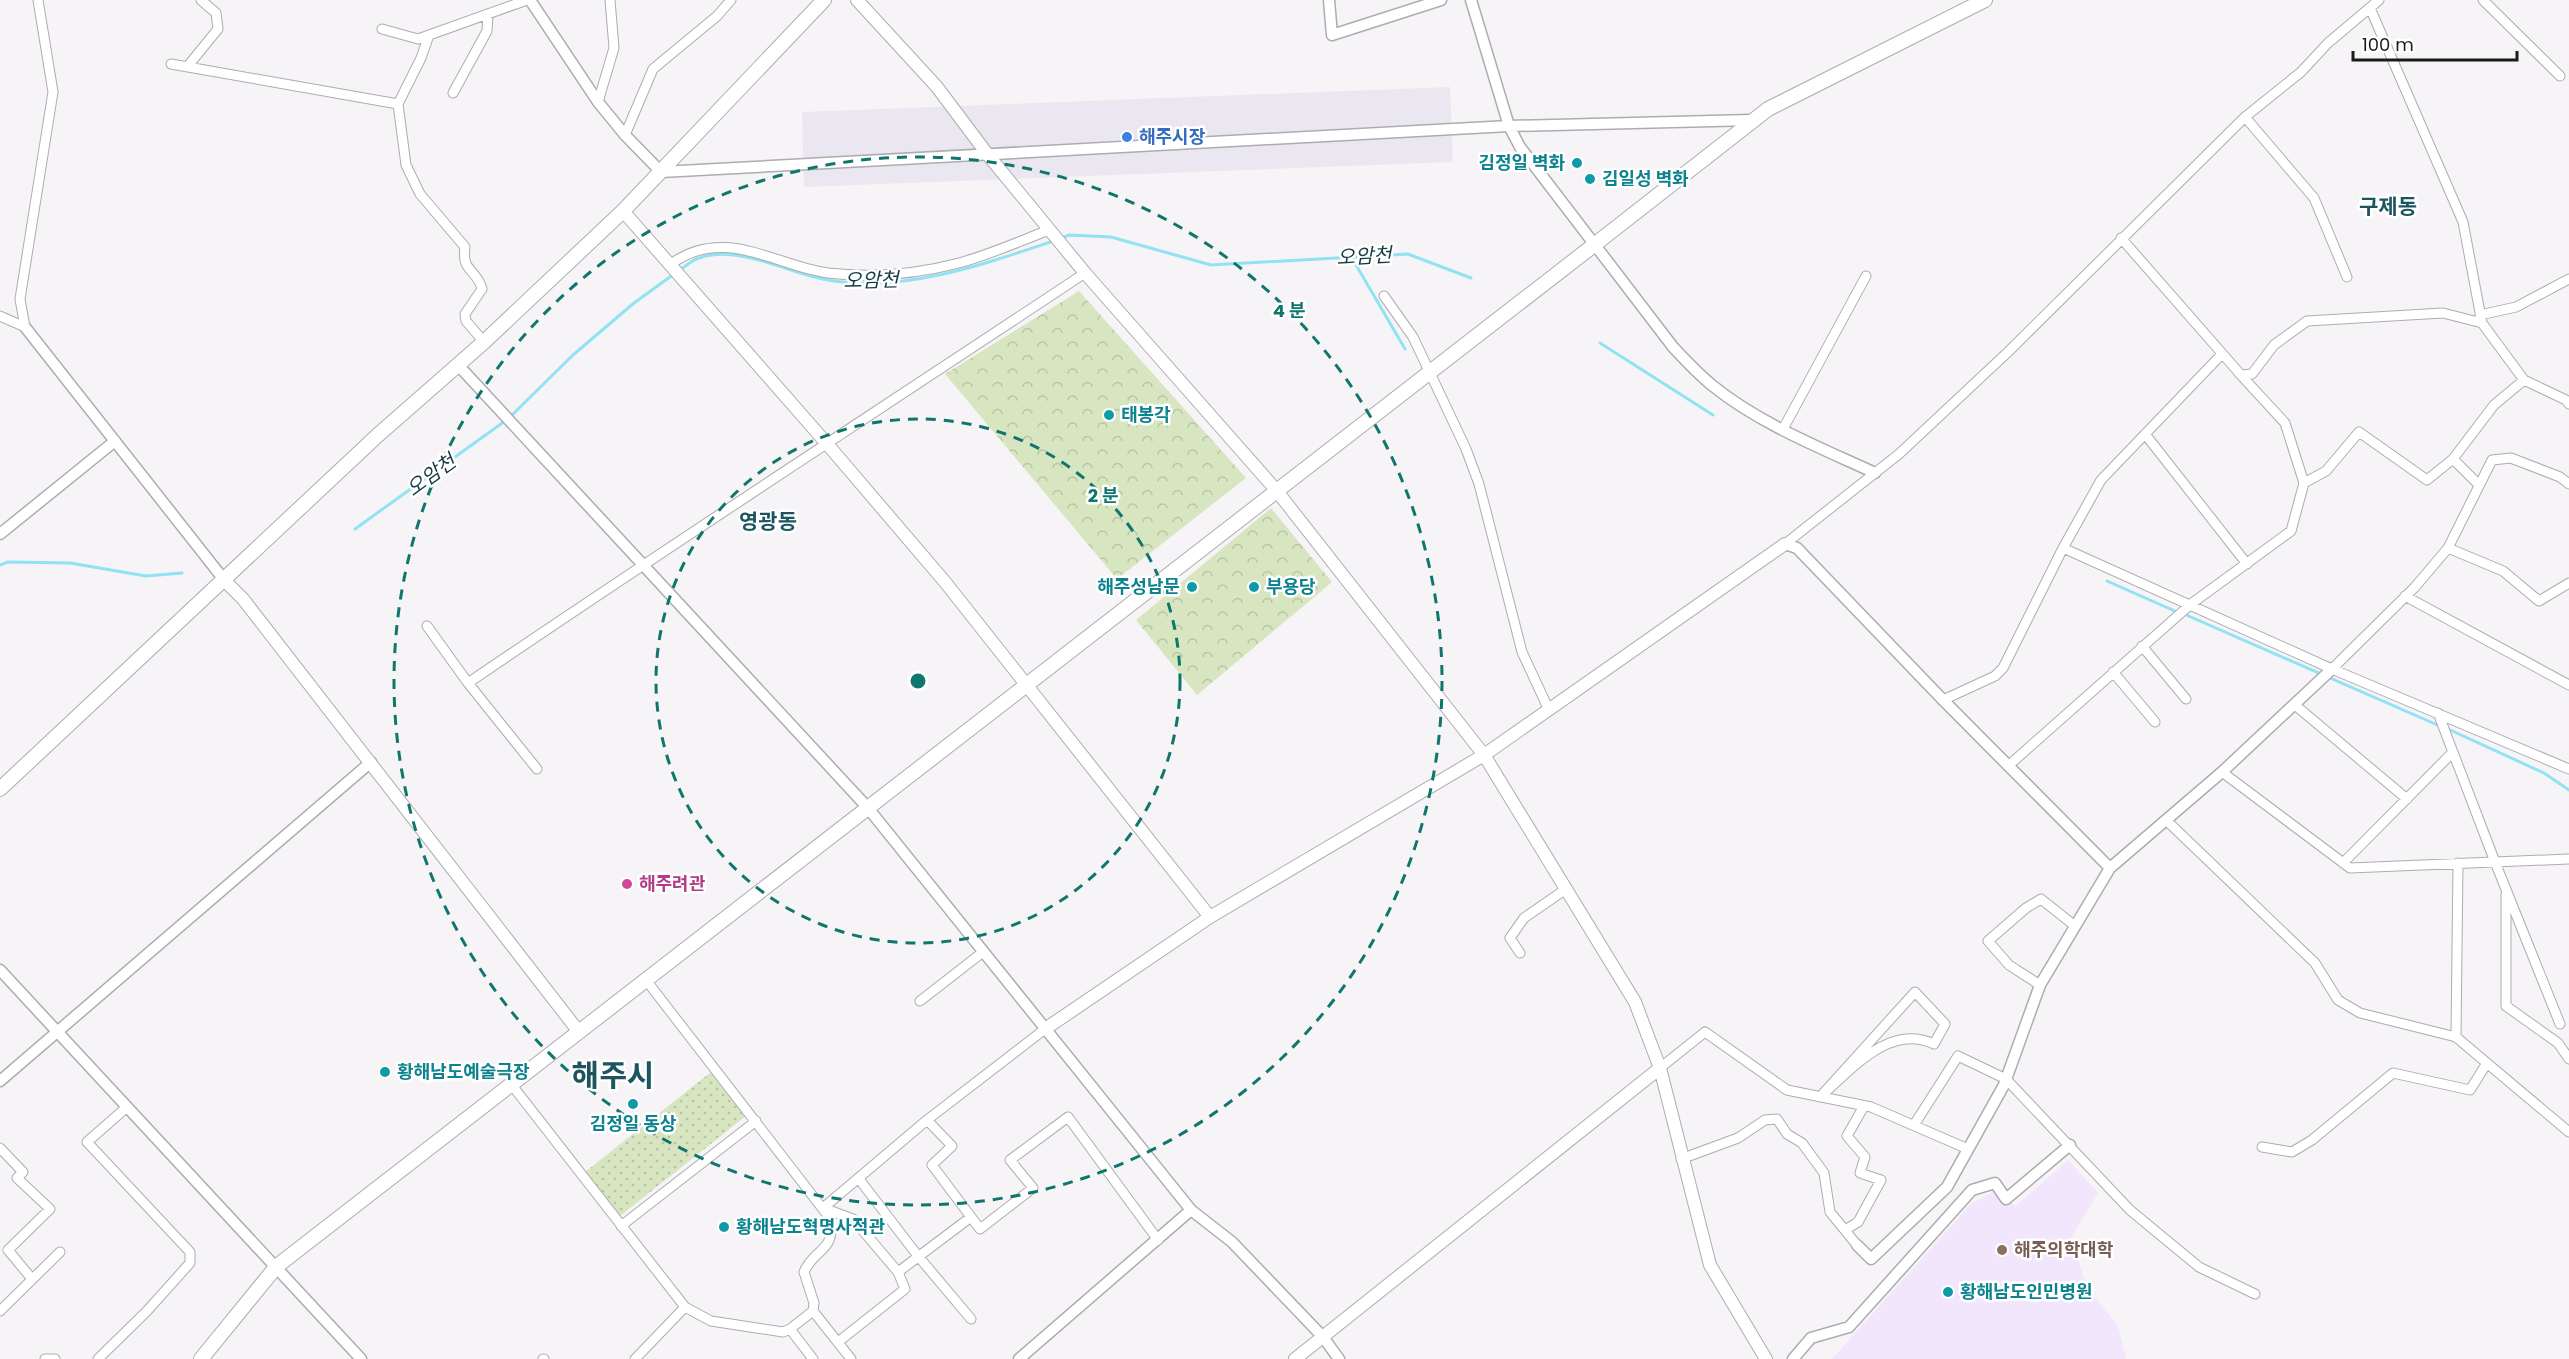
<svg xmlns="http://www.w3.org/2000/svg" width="2569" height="1359" viewBox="0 0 2569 1359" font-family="Poppins,'Noto Sans KR',sans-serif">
  <defs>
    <pattern id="park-crowns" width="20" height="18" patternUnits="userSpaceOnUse" patternTransform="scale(1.5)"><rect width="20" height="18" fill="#d7e6c0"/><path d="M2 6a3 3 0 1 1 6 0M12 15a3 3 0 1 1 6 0" fill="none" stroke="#b8c5a4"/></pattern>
    <pattern id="garden-dots" width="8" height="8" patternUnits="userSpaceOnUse" patternTransform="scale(1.5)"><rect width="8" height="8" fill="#d7e6c0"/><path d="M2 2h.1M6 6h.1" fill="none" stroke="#b8c5a4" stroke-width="1.8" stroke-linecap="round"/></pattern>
  </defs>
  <rect width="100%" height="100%" fill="#f6f4f7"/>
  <path fill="#ebe7f1" d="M1450,87L1453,162L804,187L802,112Z"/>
  <path fill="#f1e6fb" d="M2068,1160L2098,1193L2071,1238L2087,1287L2118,1326L2126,1359H1832L1972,1203L1995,1191L2016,1206Z"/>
  <path fill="url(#park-crowns)" d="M1079,291L1246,478L1117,579L945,374Z
    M1271,508L1332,582L1197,695L1136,620Z"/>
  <path fill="url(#garden-dots)" d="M711,1072L746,1116L620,1216L585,1172Z"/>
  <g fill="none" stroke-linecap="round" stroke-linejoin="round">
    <path stroke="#91e2f3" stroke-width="3" d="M1062,238L1069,235L1111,237L1211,265L1408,254L1471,278
      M1352,258L1405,349
      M680,270C686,266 692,260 699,258C739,244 790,274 828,280C904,293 982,265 1053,241
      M1600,343L1713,415
      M510,417L573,355L634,303L674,274
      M355,529L505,421
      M0,565L8,562L70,563L146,576L182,573
      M2107,581L2177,612
      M2184,614L2442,727
      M2448,729L2544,773L2569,790"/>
    <defs>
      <path id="minor" d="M2483,0L2560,76
        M2370,8L2463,222L2482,323
        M382,29L418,39L527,0
        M171,64L398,104L406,165L420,194L465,247C461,272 477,269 482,289L465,314L466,321L484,342
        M187,67L218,29L216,13L201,0
        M453,93L487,31L488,14
        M598,102L614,48L610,0
        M398,104L421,58L429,35
        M2245,117L2314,198L2347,277
        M625,135L653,69L717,16L731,0
        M2121,238L2241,375L2252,374L2274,345L2307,321L2443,313L2482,323L2524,380L2566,400L2569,404
        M671,264C724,225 775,266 828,273C872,278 917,274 959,263C989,255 1020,241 1049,230
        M1384,296L1413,337L1466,449L1479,484L1522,652L1548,708
        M2480,315L2516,307L2569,279
        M0,316L25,327
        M25,327L20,299L53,92L38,0
        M2238,372L2285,423L2304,483
        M1783,429L1866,276
        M2145,434L2247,564
        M2453,459L2494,405L2524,380
        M1785,544L1899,454L2009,351L2245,117L2301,72L2328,43L2379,0
        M2063,548L2332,669L2569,769
        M2448,548L2503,571L2539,601L2569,583
        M2405,596L2569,685
        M427,626L468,683L537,769
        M2142,646L2186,699
        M2332,669L2415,587L2448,548L2492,460L2511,458L2560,477L2569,484
        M2113,672L2155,722
        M468,683C672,544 879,410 1085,273
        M1943,700L1995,676L2003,668L2063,548L2101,480L2222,354
        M2295,705L2407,799
        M2438,713L2495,862L2560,1024
        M2008,766L2191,604L2291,531L2304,483L2326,471L2359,432L2427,480L2453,459L2479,485
        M2222,772L2350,868L2569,859
        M2166,820L2315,963L2338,1000L2360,1013L2456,1037L2569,1132
        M2343,863L2453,752
        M2506,894V1006L2558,1043L2569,1059
        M1520,953L1510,938L1524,918L1566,889
        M2040,985L2009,965L1988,941L2026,908L2041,899L2075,926
        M1915,992L1945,1024L1934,1044C1889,1023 1851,1070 1820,1097Z
        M920,1001L983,952
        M2456,1037L2458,863
        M1660,1068L1705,1032L1787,1090L1871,1107L1968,1149
        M511,1084L685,1307L711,1321L783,1332L790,1329L813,1311L814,1303L804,1272C814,1248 838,1251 829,1217L646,980
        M927,1120L952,1146L932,1165L980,1229L1033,1188L1010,1160L1068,1117L1158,1240
        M1914,1125L1958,1056L2006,1079L2130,1210L2199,1267L2255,1294
        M2262,1147L2292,1152L2312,1140L2393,1073L2470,1090L2487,1063
        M0,1148L23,1172L17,1178L50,1209L8,1250L32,1279
        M1681,1159L1738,1138L1765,1120L1777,1119L1787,1134L1802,1143L1824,1173L1830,1212L1857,1245
        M859,1179L918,1256L971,1319
        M823,1208L927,1120L1045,1029
        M823,1208L853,1219L898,1272L905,1289L838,1342
        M621,1226L756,1121
        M1845,1230L1858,1222L1881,1180L1860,1173L1865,1157L1847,1136L1864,1106
        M898,1272L971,1217
        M0,1311L60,1252
        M813,1311L851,1359
        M790,1329L813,1359
        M45,1359H55
        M98,1359L147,1311L190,1263V1252L87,1142L127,1107
        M543,1359H544
        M635,1359L685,1307"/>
      <path id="tertiary" d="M530,0L598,102L625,135L661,172L1509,126L1752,120
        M1329,0L1332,35L1441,0
        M1471,0L1509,126L1520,147L1673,347C1686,361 1698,374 1713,386C1760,424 1821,448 1875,473
        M25,327L225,581
        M458,365L868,808L1191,1210L1232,1242L1323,1337L1339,1359
        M0,534L115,441
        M1785,544L1797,548L1943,700L2110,868
        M0,970L361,1359
        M0,1081L371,762
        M1857,1245L1871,1259L1947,1187L2004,1085L2040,985L2110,868L2222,772L2332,669
        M1019,1359L1191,1210
        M1793,1359L1811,1338L1849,1327L1972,1190L1995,1183L2006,1199L2070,1145"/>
      <path id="secondary" d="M857,0L937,87L988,155L1085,273L1276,490L1484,755L1635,1002L1660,1068L1710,1265L1766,1359
        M623,211L828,445L945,582L1210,917
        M225,581L243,599L579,1032
        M1045,1029L1210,917L1484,755L1785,544
        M1295,1359L1660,1068"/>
      <path id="primary" d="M0,789L378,435L484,342L623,211L824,0
        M201,1359L276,1267L286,1259L1594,245L1768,109L1985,0"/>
    </defs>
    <use href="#minor" stroke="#adacaf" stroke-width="11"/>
    <use href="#tertiary" stroke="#adacaf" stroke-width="13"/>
    <use href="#secondary" stroke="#adacaf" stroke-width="14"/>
    <use href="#primary" stroke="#adacaf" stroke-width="16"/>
    <use href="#minor" stroke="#fff" stroke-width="9"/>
    <use href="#tertiary" stroke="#fff" stroke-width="10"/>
    <use href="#secondary" stroke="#fff" stroke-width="12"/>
    <use href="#primary" stroke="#fff" stroke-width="14"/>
  </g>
  <g fill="none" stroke="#0f766e" stroke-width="3" stroke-dasharray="10 8">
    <circle cx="918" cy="681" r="262"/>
    <circle cx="918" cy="681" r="524"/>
  </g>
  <circle fill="#3f7fe0" stroke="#fff" stroke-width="2" cx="1127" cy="137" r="6"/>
  <g fill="#0f9aa8" stroke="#fff" stroke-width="2">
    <circle cx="1577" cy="163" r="6"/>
    <circle cx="1590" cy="179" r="6"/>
    <circle cx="1109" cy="415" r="6"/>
    <circle cx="1192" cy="587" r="6"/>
    <circle cx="1254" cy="587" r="6"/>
    <circle cx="385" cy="1072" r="6"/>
    <circle cx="633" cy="1104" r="6"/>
    <circle cx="724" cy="1227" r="6"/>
    <circle cx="1948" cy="1292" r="6"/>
  </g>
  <circle fill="#d1479c" stroke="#fff" stroke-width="2" cx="627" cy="884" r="6"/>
  <circle fill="#8d6e63" stroke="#fff" stroke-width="2" cx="2002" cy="1250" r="6"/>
  <g text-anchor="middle" stroke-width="5" stroke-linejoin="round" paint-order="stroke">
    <g font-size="18" font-weight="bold" fill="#366cbe" stroke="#fff" text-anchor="start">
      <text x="1139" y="143">해주시장</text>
    </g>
    <g font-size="18" font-weight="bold" fill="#0d838f" stroke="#fff" text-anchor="start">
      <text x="1565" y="169" text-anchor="end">김정일 벽화</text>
      <text x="1602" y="185">김일성 벽화</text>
      <text x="1121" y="421">태봉각</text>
      <text x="1180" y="593" text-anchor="end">해주성남문</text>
      <text x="1266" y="593">부용당</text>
      <text x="397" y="1078">황해남도예술극장</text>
      <text x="633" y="1130" text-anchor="middle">김정일 동상</text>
      <text x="736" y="1233">황해남도혁명사적관</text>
      <text x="1960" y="1298">황해남도인민병원</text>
    </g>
    <g font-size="18" font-weight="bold" fill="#b23c85" stroke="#fff" text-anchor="start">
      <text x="639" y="890">해주려관</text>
    </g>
    <g font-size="18" font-weight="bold" fill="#785e54" stroke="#fff" text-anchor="start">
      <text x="2014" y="1256">해주의학대학</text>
    </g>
    <g font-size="20" font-style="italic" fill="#153c43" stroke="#fff">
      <text transform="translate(1364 256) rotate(-3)" y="7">오암천</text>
      <text transform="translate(871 280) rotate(-1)" y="7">오암천</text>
      <text transform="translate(431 475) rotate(-36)" y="7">오암천</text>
    </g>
    <g font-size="21" font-weight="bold" fill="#1c555f" stroke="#fff">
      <text x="2388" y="214">구제동</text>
      <text x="768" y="529">영광동</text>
    </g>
    <g font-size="30" font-weight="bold" fill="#1c555f" stroke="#fff">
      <text x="613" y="1086">해주시</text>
    </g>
  </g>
  <circle cx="918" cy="681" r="9" fill="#0f766e" stroke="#fff" stroke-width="3"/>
  <g font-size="18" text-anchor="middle" font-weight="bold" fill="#0f766e" stroke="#fff" stroke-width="5" stroke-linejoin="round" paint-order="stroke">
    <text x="1289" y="317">4 분</text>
    <text x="1103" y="502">2 분</text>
  </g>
  <path d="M2353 51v9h164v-9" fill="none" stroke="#1a1a1b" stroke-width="3"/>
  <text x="2362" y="51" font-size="18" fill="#1a1a1b" stroke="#ffffff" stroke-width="4.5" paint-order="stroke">100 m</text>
</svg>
